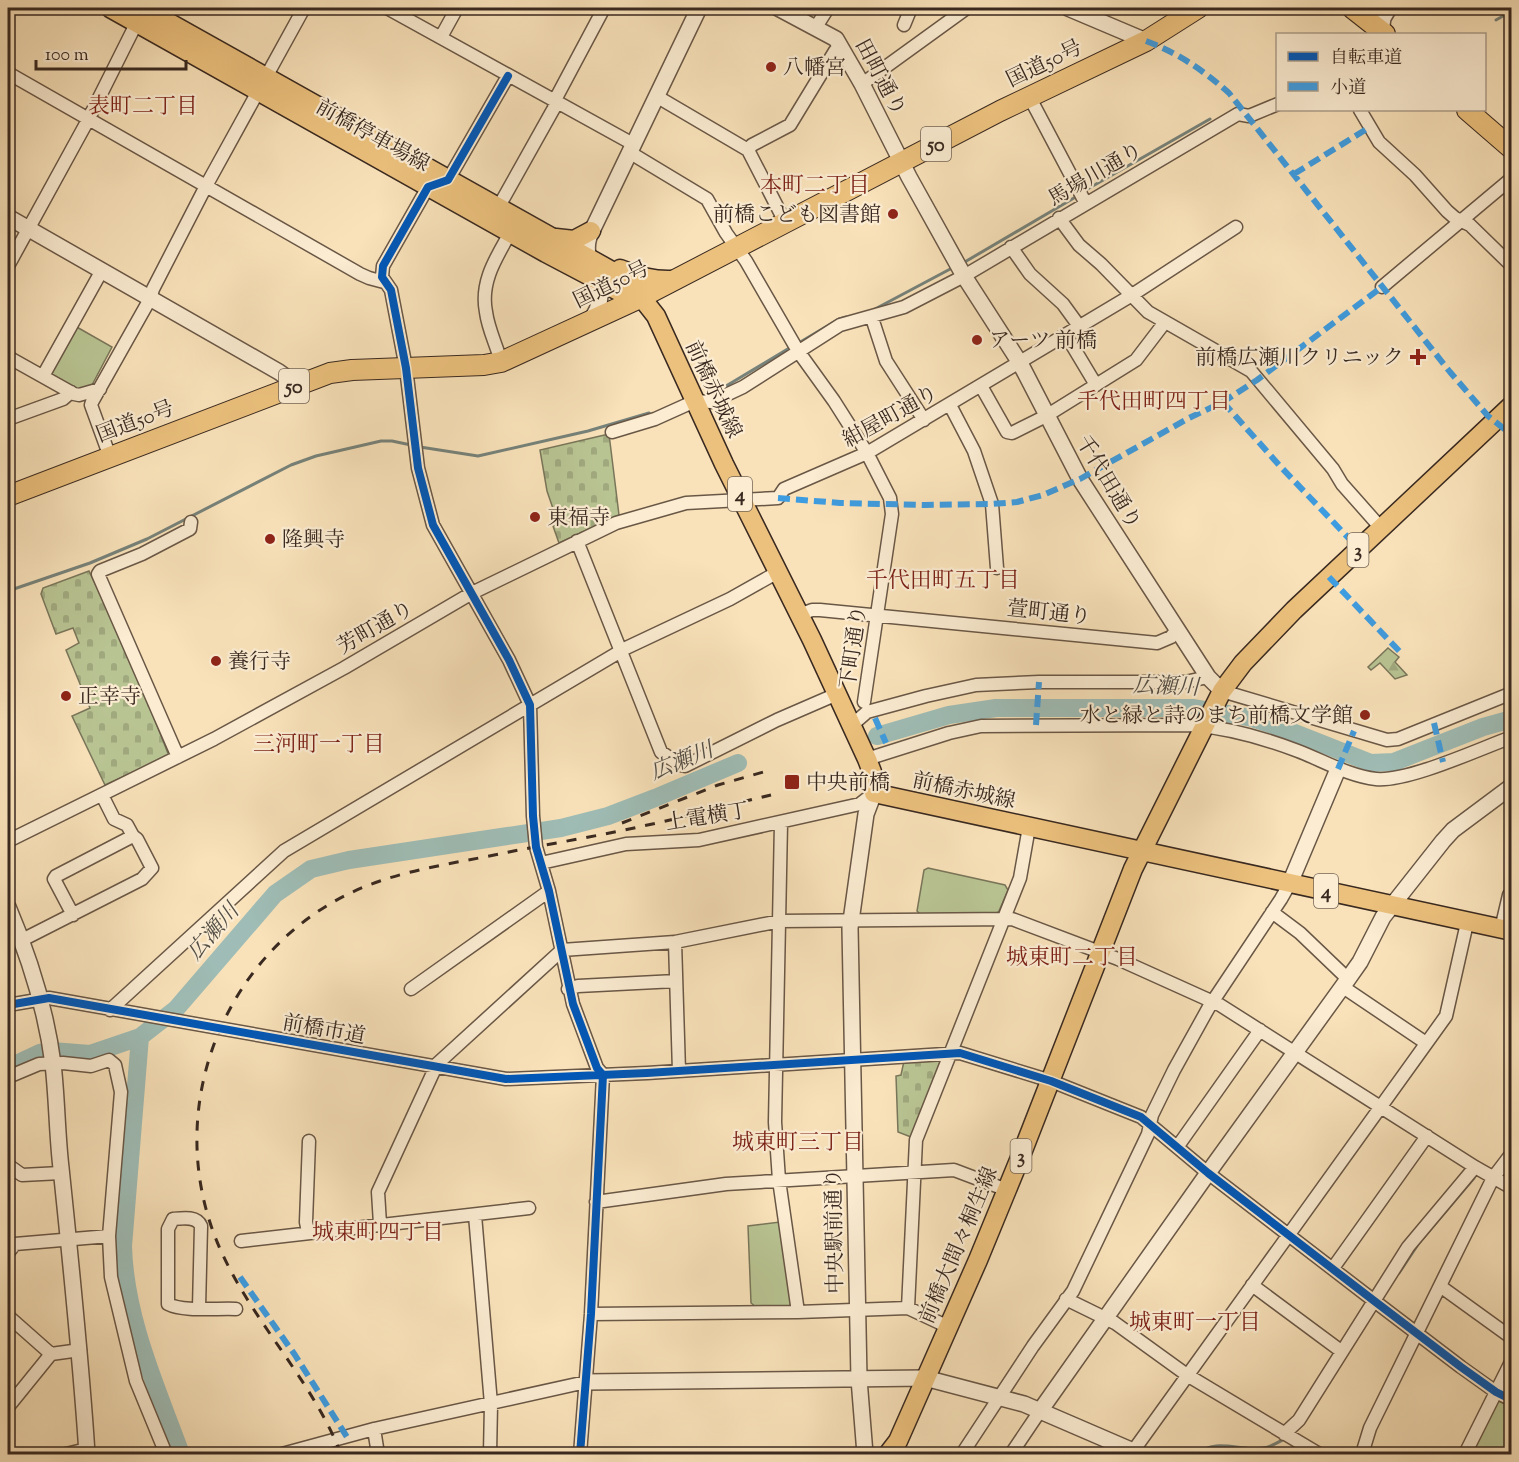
<svg xmlns="http://www.w3.org/2000/svg" width="1519" height="1462" viewBox="0 0 1519 1462" font-family="'Sorts Mill Goudy','Noto Serif JP',serif">
  <defs>
    <pattern id="forest-firs" width="22" height="20" patternUnits="userSpaceOnUse" patternTransform="scale(1.5)"><rect width="22" height="20" fill="#b9c493"/><path d="M5 1l3.5 6h-7zM16 11l3.5 6h-7z" fill="#a0a87e"/></pattern>
    <pattern id="cemetery-stones" width="16" height="16" patternUnits="userSpaceOnUse" patternTransform="scale(1.5)"><rect width="16" height="16" fill="#b9c493"/><path d="M2 7V4a2 2 0 0 1 4 0v3zM10 15v-3a2 2 0 0 1 4 0v3z" fill="#a0a87e"/></pattern>
  </defs>
  <rect width="100%" height="100%" fill="#f9e2ba"/>
  <filter id="stains"><feTurbulence type="fractalNoise" baseFrequency=".00333" numOctaves="4"/><feColorMatrix values="0 0 0 0 .2 0 0 0 0 .09 0 0 0 0 .02 0 0 0 .5 -.17"/></filter>
  <radialGradient id="worn" r=".72"><stop offset=".6" stop-color="#630" stop-opacity="0"/><stop offset="1" stop-color="#630" stop-opacity=".3"/></radialGradient>
  <path fill="#b9c493" stroke="#79765a" stroke-width="1.5" d="M75,326L112,347L92,385L74,391L50,377L48,372Z
    M928,868L1005,885L1008,890L999,911L997,913L921,915L917,911L924,870Z
    M780,1222L792,1301L789,1307H756L751,1303L748,1226Z
    M1495,1399L1511,1407V1454H1468Z"/>
  <path fill="url(#forest-firs)" stroke="#79765a" stroke-width="1.5" d="M1388,648L1399,657L1395,662L1407,675L1395,679L1380,663L1371,670L1368,667Z"/>
  <path fill="url(#cemetery-stones)" stroke="#79765a" stroke-width="1.5" d="M609,434L619,515L559,543L553,526L558,523L547,491L540,450Z
    M89,571L130,657L169,756L105,785L72,716L90,708L66,650L79,643L73,628L56,634L41,594L43,588Z
    M939,1059L942,1064L911,1137L898,1132L896,1076L901,1075L904,1061Z"/>
  <g fill="none" stroke-linecap="round" stroke-linejoin="round">
    <path stroke="#76827a" stroke-width="3" d="M1496,20L1503,16
      M1084,191L1210,119
      M963,263L1079,195
      M875,309L954,267
      M797,344L839,319L846,317
      M716,392L791,347
      M420,447L478,456L588,431L649,413
      M8,591L90,563L147,539L291,465L316,456L381,441H392L411,445
      M1399,1273L1419,1243L1474,1178
      M1197,1454C1215,1437 1242,1452 1263,1448C1271,1447 1279,1442 1286,1438"/>
    <path stroke="#9fbdb6" stroke-width="18" d="M877,736L949,715L996,708H1194L1252,718L1290,731L1371,763L1394,762L1483,727L1512,719
      M8,1068L40,1053L52,1051L90,1054L140,1037
      M181,1454C157,1388 125,1319 123,1246L140,1037L176,1009L275,894L311,869L349,860L561,828L608,816L655,798L738,763"/>
    <defs>
      <path id="minor" d="M387,8L633,144
        M904,25L911,8
        M816,27L828,8
        M441,37L457,8
        M8,73L360,274L369,278L384,282
        M508,76L448,180L428,187L383,266L382,277L391,290L406,368L418,468L433,525L509,660L530,705L533,816L536,847L549,891L573,1004L597,1068L603,1075L591,1314L580,1454
        M862,84L967,8
        M656,96L748,150L785,222
        M1030,98L1085,202
        M1360,110L1379,142L1415,175L1447,211L1455,218L1470,225L1512,266
        M748,150L752,145L790,125L835,51L842,48
        M629,152L707,199L726,233L746,261L798,351L834,401L867,453L890,498L892,514L864,702
        M498,208L554,108L555,100L604,8
        M1059,218L1079,245L1101,264L1148,312L1251,371L1333,469L1342,484L1381,528
        M1011,247L1030,274L1063,304L1079,326
        M8,266L88,120L139,18
        M1382,287L1512,178
        M872,318L886,361L924,420
        M1066,335L1096,385
        M8,357L74,394L79,395L100,389
        M501,362C497,346 488,329 486,312C480,282 496,258 510,233
        M43,376L101,272
        M981,386L1007,432L1012,433L1046,416L1136,360L1165,322
        M950,405L974,451L992,504L997,568
        M8,419L63,399L71,392
        M612,432L655,419L695,401L711,402L743,387L840,325L904,307L964,276L1238,114L1249,116L1278,104
        M110,457L91,405L92,402L150,299L153,289L206,186L304,8
        M577,541L661,752L680,765L685,766L777,720L837,694
        M799,615L812,610H820L1157,643L1171,637L1177,630
        M1222,691L1387,740L1398,739L1512,693
        M852,725L867,712L926,696L976,685L1039,682H1185L1208,677
        M178,757L98,574L100,571L142,554L190,529L191,522
        M867,759L949,733L981,726L1192,725C1228,728 1264,738 1298,751C1324,761 1349,776 1376,779C1408,782 1479,749 1512,737
        M102,795L114,819L127,825L133,836
        M781,823L775,1122L779,1180L798,1312
        M8,841L214,739L344,668L472,593L616,523L686,503L778,498L784,489L867,453L1132,295L1236,227
        M541,863L626,844L699,840L860,804L874,793
        M1272,912L1300,933L1348,979
        M1501,929L1509,895L1512,891
        M22,940L142,879L152,868L137,839L133,836L56,876L54,879L73,915
        M675,942L679,1071
        M1343,987L1426,1043
        M411,989L549,891
        M568,989L578,986L676,981
        M8,1005L49,998L506,1079L647,1073L960,1053L1051,1081L1141,1117L1208,1173L1373,1300L1461,1367L1496,1392L1512,1400
        M110,1010L284,851L626,648L730,599L778,572
        M8,1077L39,1064L63,1063L91,1066L109,1060L115,1065L121,1092L109,1236L111,1277L136,1381L166,1454
        M1178,1146L1260,1030
        M8,1165L22,1175L61,1173
        M596,1202L726,1184L954,1170L1007,1190
        M475,1215L491,1404L490,1454
        M380,1224L378,1192L437,1064L562,950L675,942L780,921L1012,919L1118,959L1220,1005L1475,1167L1512,1188
        M308,1232L306,1222L309,1141
        M241,1241L529,1208
        M8,1253L15,1244L109,1236
        M1333,1268L1427,1136
        M1252,1285L1341,1351
        M1440,1286L1512,1338
        M1066,1299L1115,1323L1187,1375L1319,1454
        M199,1308L201,1226C197,1216 183,1218 173,1219L168,1229V1304C183,1312 218,1308 236,1309
        M591,1314L798,1312L908,1308
        M8,1316L51,1354L8,1407
        M947,1329L940,1323L908,1308L916,1140L1020,878L1029,827
        M51,1354L80,1350
        M374,1429L378,1454
        M1284,1434L1299,1420L1408,1247L1475,1167
        M66,1454L87,1449
        M282,1454L374,1429L586,1382
        M962,1454L1033,1346L1073,1291L1148,1134L1152,1115L1174,1070L1209,1007L1281,899L1290,883
        M1011,1454L1040,1411
        M1131,1454L1446,1016L1467,923
        M1362,1454L1370,1428L1493,1178L1512,1153
        M1465,1454L1512,1360"/>
      <path id="tertiary" d="M778,8L836,39L862,84L909,177L964,276L1020,363L1080,479L1208,677L1222,691
        M1068,8L1146,41
        M1381,32L1383,18L1389,8
        M8,217L279,372L286,377L291,387
        M589,322C618,288 579,269 589,237L699,8
        M1290,883L1338,769
        M8,907C29,956 46,1010 53,1064C57,1098 57,1134 61,1168C71,1264 81,1359 87,1454
        M586,1382L925,1378L1024,1404L1140,1454
        M1040,1411L1208,1173L1348,979L1360,962L1383,917L1443,841L1453,830L1512,786
        M865,1454L859,1379L850,928L866,814L874,793"/>
      <path id="primary" d="M110,8L546,253L622,293L640,298
        M143,8L619,275L634,288L656,316L724,464L812,640L867,759L872,772L874,793L1512,931
        M556,238L574,240L591,231
        M620,269C638,276 653,281 673,280
        M888,1454L898,1441L978,1260L1022,1153L1133,869L1222,691L1243,663L1294,610L1512,405"/>
      <path id="trunk" d="M1352,8L1385,34
        M1467,110L1512,149
        M8,496L330,373L352,370L484,365L501,362L640,298L1000,111L1146,41L1198,8"/>
    </defs>
    <use href="#minor" stroke="#695746" stroke-width="15"/>
    <use href="#tertiary" stroke="#695746" stroke-width="18"/>
    <use href="#primary" stroke="#392920" stroke-width="21"/>
    <use href="#trunk" stroke="#392920" stroke-width="22"/>
    <use href="#minor" stroke="#fbecd2" stroke-width="12"/>
    <use href="#tertiary" stroke="#fbecd2" stroke-width="15"/>
    <use href="#primary" stroke="#ecc17d" stroke-width="18"/>
    <use href="#trunk" stroke="#ecc17d" stroke-width="20"/>
    <path stroke="#392920" stroke-width="3" stroke-dasharray="10 10" stroke-linecap="butt" d="M622,823L718,785L767,771
      M341,1454C308,1369 234,1305 208,1216C167,1078 243,927 380,881C421,867 467,861 509,852C553,843 599,836 643,826C686,817 728,805 771,795"/>
    <path stroke="#3e9ce0" stroke-width="6" stroke-dasharray="12 6" stroke-linecap="butt" d="M1146,41C1178,53 1203,70 1229,93L1450,372L1488,416L1512,435
      M1294,174L1370,127
      M1223,402L1279,465L1359,549
      M778,498L840,503L925,505L992,504L1017,502L1043,495L1080,479L1189,418L1223,402L1257,380L1382,287
      M1329,577L1402,654
      M875,718L886,743
      M1434,723L1443,762
      M1036,725L1039,682
      M1338,769L1354,731
      M240,1277L295,1355L347,1437"/>
    <defs>
      <path id="cycleway" d="M508,76L448,180L428,187L383,266L382,277L391,290L406,368L418,468L433,525L509,660L530,705L533,816L536,847L549,891L573,1004L597,1068L603,1075L591,1314L580,1454
        M8,1005L49,998L506,1079L647,1073L960,1053L1051,1081L1141,1117L1208,1173L1373,1300L1461,1367L1496,1392L1512,1400"/>
    </defs>
    <use href="#cycleway" stroke="#fbecd2" stroke-width="11"/>
    <use href="#cycleway" stroke="#0057b8" stroke-width="8"/>
  </g>
  <g fill="#8f2418" stroke="#fbecd2" stroke-width="2">
    <circle cx="771" cy="67" r="6"/>
    <circle cx="893" cy="214" r="6"/>
    <circle cx="977" cy="340" r="6"/>
    <path d="M1415 348h6v6h6v6h-6v6h-6v-6h-6v-6h6z"/>
    <circle cx="535" cy="517" r="6"/>
    <circle cx="270" cy="539" r="6"/>
    <circle cx="216" cy="661" r="6"/>
    <circle cx="66" cy="696" r="6"/>
    <circle cx="1365" cy="715" r="6"/>
    <rect x="784" y="774" width="16" height="16" rx="3"/>
  </g>
  <g text-anchor="middle" stroke-width="4.5" stroke-linejoin="round" paint-order="stroke">
    <g fill="#fbecd2" stroke="#736455" stroke-width="1.5">
      <rect x="921" y="127" width="30" height="34" rx="4.5"/>
      <rect x="279" y="369" width="30" height="34" rx="4.5"/>
      <rect x="728" y="477" width="24" height="34" rx="4.5"/>
      <rect x="1347.5" y="533" width="21" height="34" rx="4.5"/>
      <rect x="1314" y="874" width="24" height="34" rx="4.5"/>
      <rect x="1010.5" y="1139" width="21" height="34" rx="4.5"/>
    </g>
    <g font-size="20" font-weight="bold" fill="#392920">
      <text x="936" y="151">50</text>
      <text x="294" y="393">50</text>
      <text x="740" y="501">4</text>
      <text x="1358" y="557">3</text>
      <text x="1326" y="898">4</text>
      <text x="1021" y="1163">3</text>
    </g>
    <g font-size="21" fill="#392920" stroke="#fbecd2">
      <text transform="translate(1044 63) rotate(-26)" y="7">国道50号</text>
      <text transform="translate(881 77) rotate(62)" y="7">田町通り</text>
      <text transform="translate(373 135) rotate(29)" y="7">前橋停車場線</text>
      <text transform="translate(1095 174) rotate(-30)" y="7">馬場川通り</text>
      <text transform="translate(611 284) rotate(-26)" y="7">国道50号</text>
      <text transform="translate(714 389) rotate(65)" y="7">前橋赤城線</text>
      <text transform="translate(890 416) rotate(-29)" y="7">紺屋町通り</text>
      <text transform="translate(135 421) rotate(-21)" y="7">国道50号</text>
      <text transform="translate(1109 482) rotate(59)" y="7">千代田通り</text>
      <text transform="translate(1049 612) rotate(6)" y="7">萱町通り</text>
      <text transform="translate(375 627) rotate(-30)" y="7">芳町通り</text>
      <text transform="translate(853 647) rotate(-82)" y="7">下町通り</text>
      <text transform="translate(964 790) rotate(12)" y="7">前橋赤城線</text>
      <text transform="translate(707 816) rotate(-9)" y="7">上電横丁</text>
      <text transform="translate(324 1029) rotate(10)" y="7">前橋市道</text>
      <text transform="translate(834 1231) rotate(-91)" y="7">中央駅前通り</text>
      <text transform="translate(958 1245) rotate(-67)" y="7">前橋大間々桐生線</text>
    </g>
    <g font-size="21" fill="#392920" stroke="#fbecd2" text-anchor="start">
      <text x="783" y="74">八幡宮</text>
      <text x="881" y="221" text-anchor="end">前橋こども図書館</text>
      <text x="989" y="347">アーツ 前橋</text>
      <text x="1404" y="364" text-anchor="end">前橋広瀬川クリニック</text>
      <text x="547" y="524">東福寺</text>
      <text x="282" y="546">隆興寺</text>
      <text x="228" y="668">養行寺</text>
      <text x="78" y="703">正幸寺</text>
      <text x="1353" y="722" text-anchor="end">水と緑と詩のまち前橋文学館</text>
      <text x="806" y="789">中央前橋</text>
    </g>
    <g font-size="22" fill="#7a1f14" stroke="#fbecd2">
      <text x="143" y="113">表町二丁目</text>
      <text x="815" y="192">本町二丁目</text>
      <text x="1154" y="408">千代田町四丁目</text>
      <text x="943" y="587">千代田町五丁目</text>
      <text x="319" y="751">三河町一丁目</text>
      <text x="1072" y="964">城東町二丁目</text>
      <text x="798" y="1149">城東町三丁目</text>
      <text x="378" y="1239">城東町四丁目</text>
      <text x="1195" y="1329">城東町一丁目</text>
    </g>
    <g font-size="22" font-style="italic" fill="#524e46" stroke="#fbecd2">
      <text transform="translate(1166 685) rotate(2)" y="8">広瀬川</text>
      <text transform="translate(681 760) rotate(-22)" y="8">広瀬川</text>
      <text transform="translate(212 931) rotate(-49)" y="8">広瀬川</text>
    </g>
  </g>
  <rect width="1519" height="1462" fill="none" stroke="#f9e2ba" stroke-width="30"/>
  <rect x="9" y="9" width="1501" height="1444" fill="none" stroke="#392920" stroke-width="3"/>
  <rect x="15" y="15" width="1489" height="1432" fill="none" stroke="#392920" stroke-width="1.5"/>
  <rect x="1276" y="33" width="210" height="78" fill="#fbecd2" stroke="#ad9e8b" stroke-width="1.5"/>
  <rect x="1288" y="52" width="30" height="9" fill="#0057b8" stroke="#ad9e8b" stroke-width="1.5"/>
  <text x="1330" y="63" font-size="18" fill="#392920">自転車道</text>
  <rect x="1288" y="82" width="30" height="9" fill="#3e9ce0" stroke="#ad9e8b" stroke-width="1.5"/>
  <text x="1330" y="93" font-size="18" fill="#392920">小道</text>
  <path d="M36 60v9h150v-9" fill="none" stroke="#392920" stroke-width="3"/>
  <text x="45" y="60" font-size="18" fill="#392920" stroke="#fbecd2" stroke-width="4.5" paint-order="stroke">100 m</text>
  <rect width="100%" height="100%" filter="url(#stains)"/>
  <rect width="100%" height="100%" fill="url(#worn)"/>
</svg>
